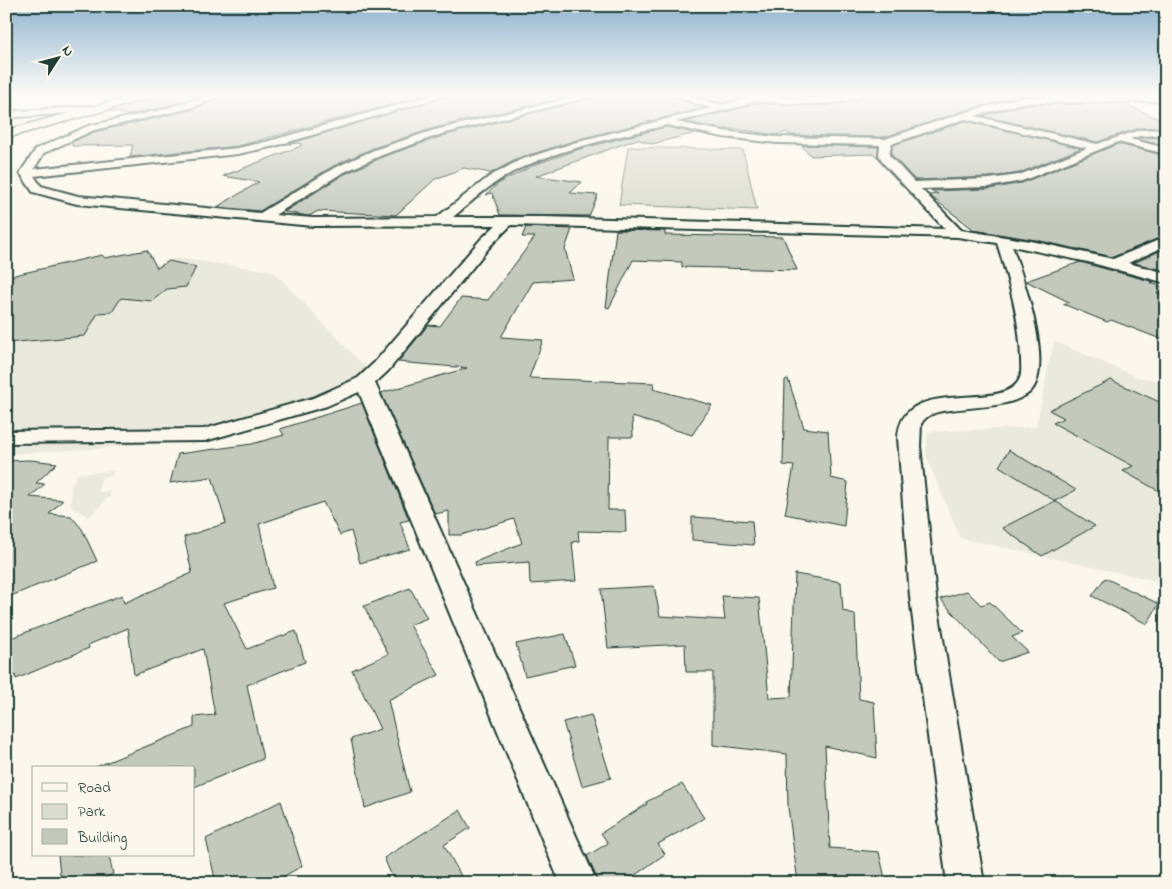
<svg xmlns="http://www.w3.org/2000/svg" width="1172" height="889" viewBox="0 0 1172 889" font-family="'Indie Flower',sans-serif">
  <rect width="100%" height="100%" fill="#fbf7ec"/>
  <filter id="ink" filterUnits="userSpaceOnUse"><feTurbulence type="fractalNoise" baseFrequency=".02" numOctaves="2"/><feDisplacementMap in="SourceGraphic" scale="10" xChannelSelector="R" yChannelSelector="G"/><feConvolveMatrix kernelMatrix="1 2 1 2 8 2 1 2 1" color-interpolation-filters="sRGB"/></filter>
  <g filter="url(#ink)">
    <path fill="#eae9de" d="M176,258L273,271L370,372L301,412L206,438L94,449L6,454V349L26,326L116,279Z
      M1054,341L1137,377L1166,382V583L960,538L926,456L928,432L1036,427Z
      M113,471L112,476L102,477L99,486V492L110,491V496L89,517L71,507V487L77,474Z"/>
    <path fill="#dbdcd1" stroke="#7d8c82" d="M628,147L743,150L757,210L619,205Z"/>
    <path fill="#c4c9be" stroke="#1f3d34" d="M161,95H203L161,108L128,115L109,111Z
      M224,95H426L238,146L130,157L133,145L72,146V142L94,132L191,110Z
      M449,95H574L434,128L373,148L333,166L260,211L217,207L259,182L223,176L301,146L300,143L289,144Z
      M600,95H668L704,108L583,138L519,158L491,173L464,168L435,179L396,215L318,211L309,216L284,212L343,175L383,157L443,136Z
      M692,95H745L738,99L722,103Z
      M864,95H1022L960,112L885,137L790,135L787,132L776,135L737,129H723L685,122L745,107L753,103L826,105L853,101Z
      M1123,103L1166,122H1159L1166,127L1139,128L1097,142L983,116L1022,105Z
      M965,121L1081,148L1019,173L989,177L915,180L891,154L893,145Z
      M666,127L695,133L652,144L637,139L536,176L582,182L570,193L598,195L589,216L500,215L492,193L486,195L499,183L536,164L580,149Z
      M1166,137V146L1137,139L1140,138Z
      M1118,144L1166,156V235L1113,257L1036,240L974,230L929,195L938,194L932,191L989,189L1022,183Z
      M801,145L878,147L879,158L872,154L811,156Z
      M526,227L572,229L565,249L573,279L533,282L501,337L543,340L529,378L654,383L653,389L712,405L692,435L632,417L633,437H609L608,510H625L626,532L578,531L579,541L572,542L576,581L530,584L529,562L476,566L475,562L522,543L514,519L461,535H449V511L435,514L381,393L467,368L398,362L428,325L440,326L461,298L488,300L535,237H522Z
      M616,230L665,231V235L783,237L797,270L682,267V262L633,260L609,308L606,307Z
      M1166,248V271L1134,263Z
      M147,250L157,268L169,261L196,267L186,287L167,289L152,301L121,298L112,312L98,313L85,336L6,343V277L102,255L105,258Z
      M1080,262L1154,282L1151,283L1165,288L1157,293L1166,295V341L1111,320L1107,322L1063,304L1069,302L1026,281Z
      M788,379L804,428L828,431L831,478L848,482L844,526L785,514L794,466L783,465L785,380Z
      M1111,380L1166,405V495L1123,471L1133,466L1053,423L1064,418L1049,410Z
      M362,403L409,520L400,522L410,549L360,563L351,531L340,535L323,502L259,524L273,588L224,603L247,649L296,631L305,662L247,685L263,759L194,787V768H93L194,727V717L215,715L203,649L134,675L128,628L88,645L89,648L16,679L15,675L6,679V640L122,595L124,603L192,573L184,537L226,523L212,477L170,483L178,454L252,444L284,435L280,429Z
      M1009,450L1076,490L1055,501L999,466Z
      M30,460L57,463L36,483L45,484L30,497L63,500L49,514L71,516L82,529L97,561L6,598V461Z
      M1055,501L1095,526L1042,556L1002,528Z
      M692,517L752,521L754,545L692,540Z
      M795,574L841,582L843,611L855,614L859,699L874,702L877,758L825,746L830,848L879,852L886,883H798L788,807L787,754L713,745V672H686L685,644L608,648L601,589L654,586L660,616L725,620L722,596L759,598L769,698L791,697Z
      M1105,578L1159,604L1147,624L1092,596Z
      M410,588L427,618L410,625L439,675L388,700L410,792L365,808L351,739L380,729L352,670L388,654L364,606Z
      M967,591L981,605L990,602L1022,633L1012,637L1028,652L999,662L940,599Z
      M565,634L575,665L525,676L516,644Z
      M591,715L611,778L582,786L563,722Z
      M682,784L704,818L658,844L665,854L624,883H599L587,856L608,843L601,833L647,804L646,802Z
      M281,801L302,866L272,883H216L206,839Z
      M460,810L470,828L444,845L465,883H395L384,858Z
      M58,855H109L113,874L96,883H61Z"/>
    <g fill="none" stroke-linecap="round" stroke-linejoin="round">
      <defs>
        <path id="street" d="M210,95H222L191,108L94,130L44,153L34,169L238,148L269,141L433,95H447L275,146L238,154L34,176L41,186L78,196L260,213L334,168L374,150L435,130L583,95H598L442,134L382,155L342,173L275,215L313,218L437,217L490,176L520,160L583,140L711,108L670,95H684L722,105L739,101L749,95L805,99L862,95C843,109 777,103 753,101L745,105L676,122L723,131L777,137L885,139L960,114L1022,97L1166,95V101L1022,103L975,116L1097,144L1140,130L1166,129V135L1140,136L1130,139L1166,148V154L1118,142L1022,181L989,187L921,189L961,230L1036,242L1113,259L1166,237V246L1128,263L1166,273V283L1088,262L1012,246C1022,275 1059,376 1026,395C1004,408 976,406 951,410C940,411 927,413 921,424L920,446L936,597L984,883H947L910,597L898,438C901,372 1005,416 1020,378C1022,373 1021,365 1021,359C1020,319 1009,282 997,243L957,237L511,225L491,245L388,371L375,383L597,883H560L359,392L327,406L205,441L6,443V431L204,429L313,398L358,378L374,363L481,239L496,225L313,226L77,204L33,192L20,173L36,149L88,126L161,110ZM965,119L1087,148L1019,175L989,179L914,182L889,155L891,144ZM666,125L723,137L777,143L880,145L879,155L884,164L945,229L544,217H453C468,205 482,191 498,181C540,152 616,138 666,125Z
          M92,106L97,109L95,111L6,118V112Z"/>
        <path id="primary" d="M136,95H155L153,97L6,138V130Z"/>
      </defs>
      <use href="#street" stroke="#1f3d34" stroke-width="4"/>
      <use href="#primary" stroke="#1f3d34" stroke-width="3"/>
      <use href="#street" fill="#fbf7ec" fill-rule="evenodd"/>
      <use href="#primary" fill="#fbf7ec" fill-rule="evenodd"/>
    </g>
  </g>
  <linearGradient id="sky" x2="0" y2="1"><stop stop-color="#90b4cf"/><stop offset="0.43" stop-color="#fdfbf6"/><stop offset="1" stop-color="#fdfbf6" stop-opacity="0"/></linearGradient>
  <rect width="1172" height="220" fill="url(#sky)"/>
  <rect width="1172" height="889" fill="none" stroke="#fbf7ec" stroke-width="25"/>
  <rect x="12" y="12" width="1147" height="864" fill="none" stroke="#1f3d34" stroke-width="2" filter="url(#ink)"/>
  <rect x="32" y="766" width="162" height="90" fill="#fbf7ec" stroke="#a3ada2"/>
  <rect x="42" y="783" width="25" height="8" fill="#fbf7ec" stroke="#a3ada2"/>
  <text x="78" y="792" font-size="15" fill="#1f3d34">Road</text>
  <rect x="42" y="804" width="25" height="15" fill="#dbdcd1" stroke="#a3ada2"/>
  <text x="78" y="816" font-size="15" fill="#1f3d34">Park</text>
  <rect x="42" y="829" width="25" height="15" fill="#c4c9be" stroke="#a3ada2"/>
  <text x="78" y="842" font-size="15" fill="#1f3d34">Building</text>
  <g transform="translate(58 58) rotate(54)" stroke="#fbf7ec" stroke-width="4" paint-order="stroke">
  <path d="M0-4L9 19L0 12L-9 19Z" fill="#1f3d34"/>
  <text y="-8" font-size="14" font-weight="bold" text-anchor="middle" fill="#1f3d34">N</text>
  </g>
</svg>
